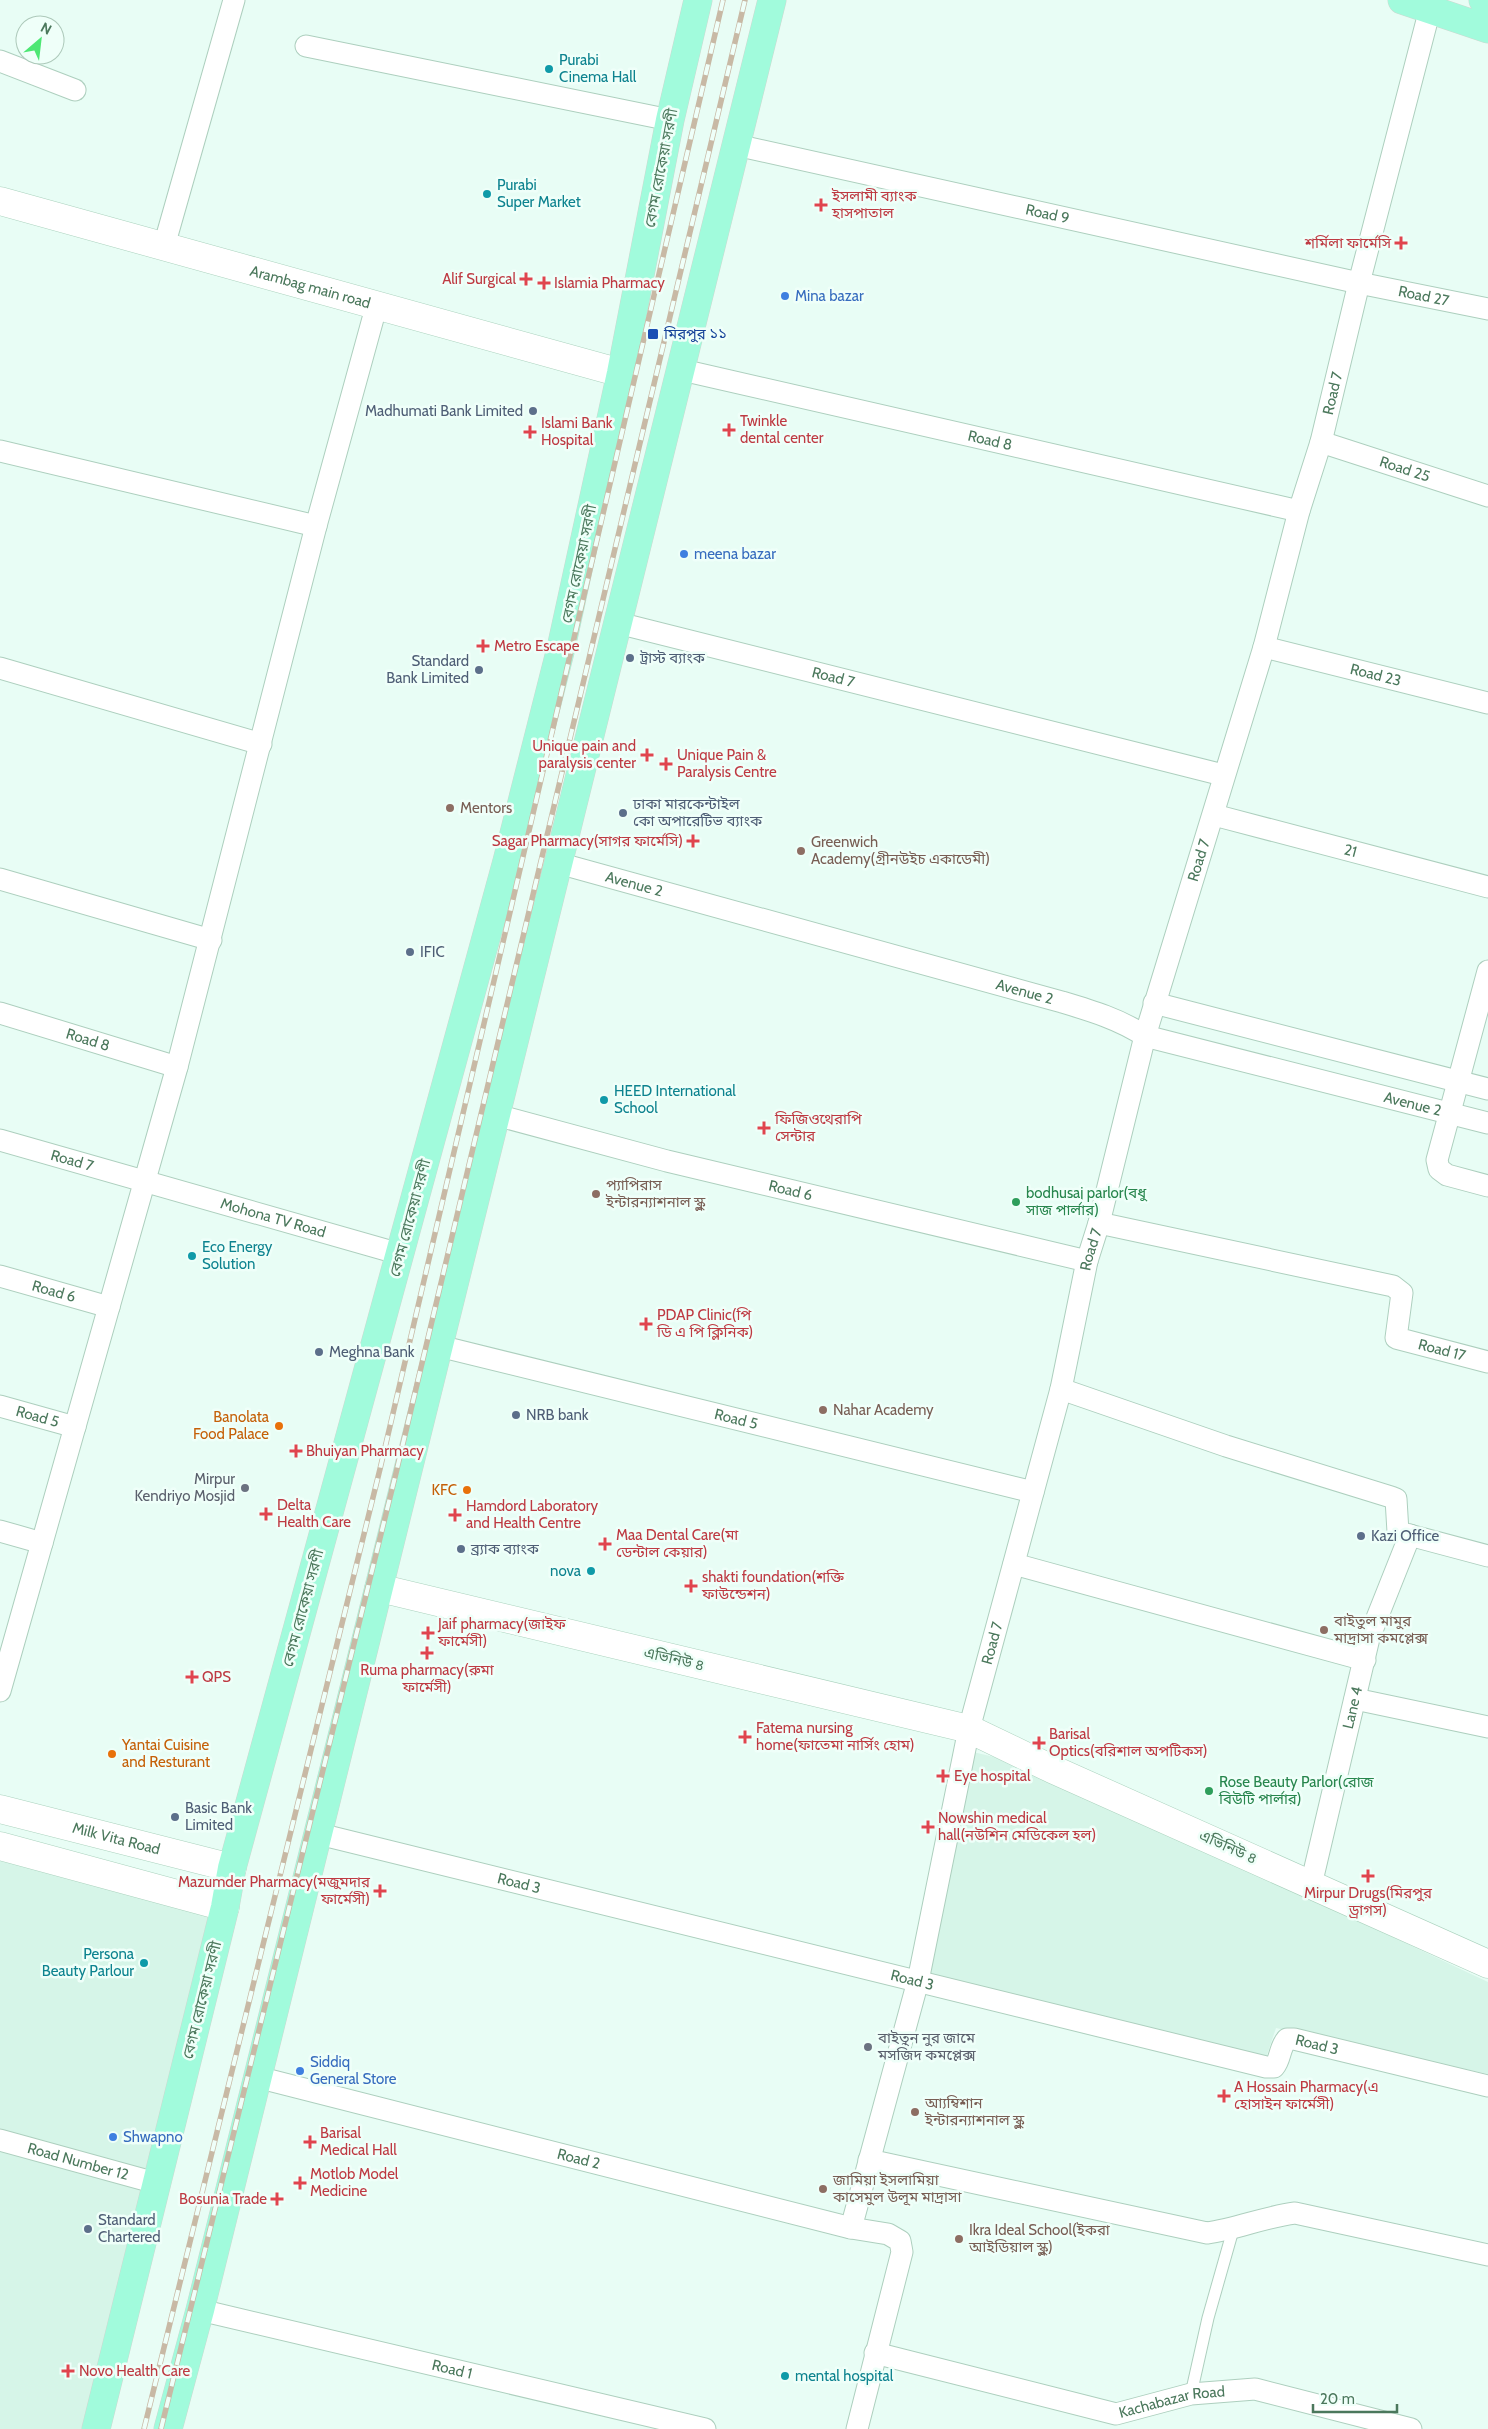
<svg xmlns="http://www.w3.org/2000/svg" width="1488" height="2429" viewBox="0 0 1488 2429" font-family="Cabin,'Noto Sans Bengali',sans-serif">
  <rect width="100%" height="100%" fill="#e8fdf5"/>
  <path fill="#d6f5e8" d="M973,1752L1020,1763L1107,1802L1488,1982V2074L1276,2028L1266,2058L913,1975Z
    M0,1846L225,1907L95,2429H0Z"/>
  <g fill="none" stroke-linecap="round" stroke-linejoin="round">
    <defs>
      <path id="lane" d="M1191,2394L1208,2318L1233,2230"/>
      <g id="street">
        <path d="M306,46L670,120"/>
        <path d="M0,61L75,90"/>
        <path id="s1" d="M736,145L1359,283L1488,309"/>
        <path d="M164,246L234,0"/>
        <path id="s2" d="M682,370L1299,511"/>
        <path id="s3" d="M1321,442L1488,496"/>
        <path d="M0,451L316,526"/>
        <path id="s4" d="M618,623L1223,775"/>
        <path id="s5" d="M1264,647L1488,703"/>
        <path d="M0,668L261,744"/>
        <path id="s6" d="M1214,815L1488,887"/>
        <path id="s7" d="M558,863L1062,1002C1092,1011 1119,1019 1145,1036L1488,1123"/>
        <path d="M0,879L211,940"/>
        <path d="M1488,971L1437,1160L1439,1169L1447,1175L1488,1186"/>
        <path d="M1154,1003L1488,1089"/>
        <path id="s8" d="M0,1013L177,1067"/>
        <path id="s9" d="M496,1115L667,1161L1087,1261"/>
        <path id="s10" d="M0,1140L400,1254"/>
        <path id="s11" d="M1099,1223L1393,1286L1402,1293L1396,1338L1488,1362"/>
        <path id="s12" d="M0,1276L109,1307"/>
        <path id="s13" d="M439,1346L1033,1492"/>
        <path d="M1061,1389L1226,1446L1391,1497L1396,1499L1398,1532L1488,1556"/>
        <path id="s14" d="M0,1406L75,1427"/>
        <path d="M0,1531L42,1543"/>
        <path d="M1014,1564L1365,1660"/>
        <path d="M0,1691L177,1067L316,526L377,304"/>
        <path d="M1355,1699L1488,1727"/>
        <path id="s15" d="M319,1834L1266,2067H1274C1281,2059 1279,2048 1287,2039H1294L1488,2086"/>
        <path id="s16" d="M1311,1885L1369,1638L1410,1535"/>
        <path id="s17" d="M257,2077L851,2228L888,2234L900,2241L902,2252L857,2429"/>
        <path id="s18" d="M0,2140L156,2183"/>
        <path d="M869,2160L1207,2233C1237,2229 1264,2217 1295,2213L1488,2255"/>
        <path id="s19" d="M851,2228L918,1981L969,1729L1061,1389L1087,1261L1099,1223L1145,1036L1264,647L1299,511L1321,442L1359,283L1430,9"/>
        <path id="s20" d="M200,2310L705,2429"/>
        <path id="s21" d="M875,2353L1116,2414L1191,2394L1255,2389L1411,2429"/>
      </g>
      <g id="secondary">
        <path id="s22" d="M0,201L621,373"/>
        <path d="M379,1588L969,1729L1052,1769L1488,1964"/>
        <path id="s23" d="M0,1809L232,1868"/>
        <path d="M0,1846L225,1907"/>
      </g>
      <path id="primary" d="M1402,0L1488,29
        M1483,0L1488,2
        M96,2429L225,1907L232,1868L507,861L561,648L621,373L670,120L698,0
        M168,2429L200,2310L772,0"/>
    </defs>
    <use href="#lane" stroke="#adcfbe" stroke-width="13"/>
    <use href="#street" stroke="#adcfbe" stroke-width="23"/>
    <use href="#secondary" stroke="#abd2be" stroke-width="29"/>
    <use href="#primary" stroke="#cdd9d1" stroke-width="29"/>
    <use href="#lane" stroke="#fff" stroke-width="11"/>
    <use href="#street" stroke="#fff" stroke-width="21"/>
    <use href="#secondary" stroke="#fff" stroke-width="28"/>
    <use href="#primary" stroke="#a1fbdc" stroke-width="28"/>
    <defs>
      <path id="rail" d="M144,2429L380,1469L723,0
        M161,2429L396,1473L745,0"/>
    </defs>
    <use href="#rail" stroke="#c8b9a5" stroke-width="5.5"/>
    <use href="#rail" stroke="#effff9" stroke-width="4" stroke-dasharray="11" stroke-linecap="butt"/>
  </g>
  <g fill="#0f9aa8" stroke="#effff9" stroke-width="2">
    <circle cx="549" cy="69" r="5"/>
    <circle cx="487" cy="194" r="5"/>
    <circle cx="604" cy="1100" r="5"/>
    <circle cx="192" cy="1256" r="5"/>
    <circle cx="591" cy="1571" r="5"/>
    <circle cx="144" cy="1963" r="5"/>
    <circle cx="785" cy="2376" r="5"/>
  </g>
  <g fill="#e0444e" stroke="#effff9" stroke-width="2">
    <path d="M818.5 197.5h5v5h5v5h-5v5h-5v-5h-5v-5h5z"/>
    <path d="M1398.5 235.5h5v5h5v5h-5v5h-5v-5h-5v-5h5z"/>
    <path d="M523.5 271.5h5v5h5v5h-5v5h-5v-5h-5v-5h5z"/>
    <path d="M541.5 275.5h5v5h5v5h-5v5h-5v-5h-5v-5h5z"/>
    <path d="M726.5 422.5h5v5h5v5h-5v5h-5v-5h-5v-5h5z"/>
    <path d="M527.5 424.5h5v5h5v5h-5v5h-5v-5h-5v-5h5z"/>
    <path d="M480.5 638.5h5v5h5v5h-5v5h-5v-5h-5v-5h5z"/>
    <path d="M644.5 747.5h5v5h5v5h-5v5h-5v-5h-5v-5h5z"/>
    <path d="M663.5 756.5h5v5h5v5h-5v5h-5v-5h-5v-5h5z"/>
    <path d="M690.5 833.5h5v5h5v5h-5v5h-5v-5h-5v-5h5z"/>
    <path d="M761.5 1120.5h5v5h5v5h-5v5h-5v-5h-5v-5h5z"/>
    <path d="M643.5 1316.5h5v5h5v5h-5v5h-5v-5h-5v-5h5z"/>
    <path d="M293.5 1443.5h5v5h5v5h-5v5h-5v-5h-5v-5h5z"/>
    <path d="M263.5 1506.5h5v5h5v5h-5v5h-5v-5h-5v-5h5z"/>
    <path d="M452.5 1507.5h5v5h5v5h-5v5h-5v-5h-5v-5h5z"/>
    <path d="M602.5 1536.5h5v5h5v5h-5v5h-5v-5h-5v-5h5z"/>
    <path d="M688.5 1578.5h5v5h5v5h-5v5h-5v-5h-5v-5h5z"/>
    <path d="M425.5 1625.5h5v5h5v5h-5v5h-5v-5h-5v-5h5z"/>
    <path d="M424.5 1645.5h5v5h5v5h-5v5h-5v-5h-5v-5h5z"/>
    <path d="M189.5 1669.5h5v5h5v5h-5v5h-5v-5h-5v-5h5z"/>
    <path d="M742.5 1729.5h5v5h5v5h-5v5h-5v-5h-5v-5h5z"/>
    <path d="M1036.5 1735.5h5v5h5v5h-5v5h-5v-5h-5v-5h5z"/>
    <path d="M940.5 1768.5h5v5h5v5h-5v5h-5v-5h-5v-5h5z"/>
    <path d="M925.5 1819.5h5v5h5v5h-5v5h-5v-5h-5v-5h5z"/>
    <path d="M1365.5 1868.5h5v5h5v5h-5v5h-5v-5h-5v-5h5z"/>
    <path d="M377.5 1883.5h5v5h5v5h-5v5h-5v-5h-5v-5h5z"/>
    <path d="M1221.5 2088.5h5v5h5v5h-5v5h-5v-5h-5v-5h5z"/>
    <path d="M307.5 2134.5h5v5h5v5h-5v5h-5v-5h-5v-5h5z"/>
    <path d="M297.5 2175.5h5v5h5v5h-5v5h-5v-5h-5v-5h5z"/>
    <path d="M274.5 2191.5h5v5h5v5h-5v5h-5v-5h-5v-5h5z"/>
    <path d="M65.5 2363.5h5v5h5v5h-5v5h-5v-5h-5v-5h5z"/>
  </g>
  <g fill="#3f7fe0" stroke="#effff9" stroke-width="2">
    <circle cx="785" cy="296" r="5"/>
    <circle cx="684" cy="554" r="5"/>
    <circle cx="300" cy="2071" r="5"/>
    <circle cx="113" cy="2137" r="5"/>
  </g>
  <rect fill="#1a4fb4" stroke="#effff9" stroke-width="2" x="647" y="328" width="12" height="12" rx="2.5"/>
  <g fill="#5c6f8a" stroke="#effff9" stroke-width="2">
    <circle cx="533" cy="411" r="5"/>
    <circle cx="630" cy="658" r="5"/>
    <circle cx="479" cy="670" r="5"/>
    <circle cx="623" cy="813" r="5"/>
    <circle cx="410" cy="952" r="5"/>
    <circle cx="319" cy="1352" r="5"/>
    <circle cx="516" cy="1415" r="5"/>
    <circle cx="1361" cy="1536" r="5"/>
    <circle cx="461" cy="1549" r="5"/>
    <circle cx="175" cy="1817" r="5"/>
    <circle cx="88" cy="2229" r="5"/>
  </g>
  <g fill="#8d6e63" stroke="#effff9" stroke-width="2">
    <circle cx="450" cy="808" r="5"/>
    <circle cx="801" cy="851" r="5"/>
    <circle cx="596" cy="1194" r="5"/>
    <circle cx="823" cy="1410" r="5"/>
    <circle cx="1324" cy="1630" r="5"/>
    <circle cx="915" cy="2112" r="5"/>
    <circle cx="823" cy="2189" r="5"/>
    <circle cx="959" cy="2239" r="5"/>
  </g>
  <g fill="#2e9e5b" stroke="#effff9" stroke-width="2">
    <circle cx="1016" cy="1202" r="5"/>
    <circle cx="1209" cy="1791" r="5"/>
  </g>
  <g fill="#e8710a" stroke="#effff9" stroke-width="2">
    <circle cx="279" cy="1426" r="5"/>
    <circle cx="467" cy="1490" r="5"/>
    <circle cx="112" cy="1754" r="5"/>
  </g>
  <g fill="#6b7280" stroke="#effff9" stroke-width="2">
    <circle cx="245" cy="1488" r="5"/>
    <circle cx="868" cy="2047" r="5"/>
  </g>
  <g text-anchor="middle" stroke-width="5" stroke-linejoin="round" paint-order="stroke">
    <g font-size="15" fill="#0d838f" stroke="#effff9" text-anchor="start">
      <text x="559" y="65">Purabi<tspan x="559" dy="17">Cinema Hall</tspan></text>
      <text x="497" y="190">Purabi<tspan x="497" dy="17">Super Market</tspan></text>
      <text x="614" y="1096">HEED International<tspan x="614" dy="17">School</tspan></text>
      <text x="202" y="1252">Eco Energy<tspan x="202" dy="17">Solution</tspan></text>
      <text x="581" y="1576" text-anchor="end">nova</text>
      <text x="134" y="1959" text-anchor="end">Persona<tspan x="134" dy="17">Beauty Parlour</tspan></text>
      <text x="795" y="2381">mental hospital</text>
    </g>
    <g font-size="15" fill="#4b785c" stroke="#effff9">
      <text transform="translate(661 168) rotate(-79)" y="5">বেগম রোকেয়া সরণী</text>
      <text dy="5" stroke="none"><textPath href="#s1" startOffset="319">Road 9</textPath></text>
      <text dy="5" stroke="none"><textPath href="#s22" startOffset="322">Arambag main road</textPath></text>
      <text dy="5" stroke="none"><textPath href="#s1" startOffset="704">Road 27</textPath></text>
      <text dy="5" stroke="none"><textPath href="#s19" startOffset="1898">Road 7</textPath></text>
      <text dy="5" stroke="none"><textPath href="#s2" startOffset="316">Road 8</textPath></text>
      <text dy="5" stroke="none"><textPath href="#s3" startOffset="88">Road 25</textPath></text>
      <text transform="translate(579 564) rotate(-78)" y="5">বেগম রোকেয়া সরণী</text>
      <text dy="5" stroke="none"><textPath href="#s5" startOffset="115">Road 23</textPath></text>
      <text dy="5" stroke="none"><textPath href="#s4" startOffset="222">Road 7</textPath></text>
      <text dy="5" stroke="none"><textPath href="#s6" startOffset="141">21</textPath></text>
      <text dy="5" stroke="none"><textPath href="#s19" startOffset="1412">Road 7</textPath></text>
      <text dy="5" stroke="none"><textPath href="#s7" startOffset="79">Avenue 2</textPath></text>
      <text dy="5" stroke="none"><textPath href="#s7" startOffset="484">Avenue 2</textPath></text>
      <text dy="5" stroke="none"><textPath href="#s8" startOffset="92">Road 8</textPath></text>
      <text dy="5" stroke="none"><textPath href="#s7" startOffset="889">Avenue 2</textPath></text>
      <text dy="5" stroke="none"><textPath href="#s10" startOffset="75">Road 7</textPath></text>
      <text dy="5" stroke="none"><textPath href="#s9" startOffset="304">Road 6</textPath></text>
      <text dy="5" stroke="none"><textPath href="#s10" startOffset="284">Mohona TV Road</textPath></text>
      <text transform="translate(410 1218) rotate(-75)" y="5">বেগম রোকেয়া সরণী</text>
      <text dy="5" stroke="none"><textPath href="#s19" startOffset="1008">Road 7</textPath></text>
      <text dy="5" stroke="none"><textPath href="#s12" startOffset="56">Road 6</textPath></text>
      <text dy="5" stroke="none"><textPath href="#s11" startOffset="405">Road 17</textPath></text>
      <text dy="5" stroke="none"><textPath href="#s14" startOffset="39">Road 5</textPath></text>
      <text dy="5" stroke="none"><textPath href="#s13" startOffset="306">Road 5</textPath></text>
      <text transform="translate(303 1608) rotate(-75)" y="5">বেগম রোকেয়া সরণী</text>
      <text dy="5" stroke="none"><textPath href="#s19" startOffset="602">Road 7</textPath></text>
      <text transform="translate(674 1659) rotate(13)" y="5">এভিনিউ ৪</text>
      <text dy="5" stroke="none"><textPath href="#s16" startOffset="182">Lane 4</textPath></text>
      <text dy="5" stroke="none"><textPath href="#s23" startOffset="120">Milk Vita Road</textPath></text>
      <text transform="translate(1228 1847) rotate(24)" y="5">এভিনিউ ৪</text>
      <text dy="5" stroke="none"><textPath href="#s15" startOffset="206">Road 3</textPath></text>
      <text dy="5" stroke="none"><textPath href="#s15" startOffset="611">Road 3</textPath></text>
      <text transform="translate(202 2000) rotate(-76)" y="5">বেগম রোকেয়া সরণী</text>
      <text dy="5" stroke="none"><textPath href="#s15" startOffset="1045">Road 3</textPath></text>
      <text dy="5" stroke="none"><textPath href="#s17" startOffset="332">Road 2</textPath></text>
      <text dy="5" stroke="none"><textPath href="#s18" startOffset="81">Road Number 12</textPath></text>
      <text dy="5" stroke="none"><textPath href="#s20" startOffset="259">Road 1</textPath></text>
      <text dy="5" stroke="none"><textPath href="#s21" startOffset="306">Kachabazar Road</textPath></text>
    </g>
    <g font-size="15" fill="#be3a42" stroke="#effff9" text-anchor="start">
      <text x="832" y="201">ইসলামী ব্যাংক<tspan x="832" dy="17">হাসপাতাল</tspan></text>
      <text x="1391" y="248" text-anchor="end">শর্মিলা ফার্মেসি</text>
      <text x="516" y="284" text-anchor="end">Alif Surgical</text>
      <text x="554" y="288">Islamia Pharmacy</text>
      <text x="740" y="426">Twinkle<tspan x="740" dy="17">dental center</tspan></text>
      <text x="541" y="428">Islami Bank<tspan x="541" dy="17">Hospital</tspan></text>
      <text x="494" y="651">Metro Escape</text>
      <text x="636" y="751" text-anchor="end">Unique pain and<tspan x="636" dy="17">paralysis center</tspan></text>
      <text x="677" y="760">Unique Pain &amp;<tspan x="677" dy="17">Paralysis Centre</tspan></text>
      <text x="683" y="846" text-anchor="end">Sagar Pharmacy(সাগর ফার্মেসি)</text>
      <text x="775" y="1124">ফিজিওথেরাপি<tspan x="775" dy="17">সেন্টার</tspan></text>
      <text x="657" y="1320">PDAP Clinic(পি<tspan x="657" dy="17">ডি এ পি ক্লিনিক)</tspan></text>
      <text x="306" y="1456">Bhuiyan Pharmacy</text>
      <text x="277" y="1510">Delta<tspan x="277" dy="17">Health Care</tspan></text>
      <text x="466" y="1511">Hamdord Laboratory<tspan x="466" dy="17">and Health Centre</tspan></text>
      <text x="616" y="1540">Maa Dental Care(মা<tspan x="616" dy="17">ডেন্টাল কেয়ার)</tspan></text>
      <text x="702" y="1582">shakti foundation(শক্তি<tspan x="702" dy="17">ফাউন্ডেশন)</tspan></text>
      <text x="438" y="1629">Jaif pharmacy(জাইফ<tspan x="438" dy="17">ফার্মেসী)</tspan></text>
      <text x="427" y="1675" text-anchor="middle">Ruma pharmacy(রুমা<tspan x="427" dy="17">ফার্মেসী)</tspan></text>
      <text x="202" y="1682">QPS</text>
      <text x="756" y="1733">Fatema nursing<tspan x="756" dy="17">home(ফাতেমা নার্সিং হোম)</tspan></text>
      <text x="1049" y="1739">Barisal<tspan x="1049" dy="17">Optics(বরিশাল অপটিকস)</tspan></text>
      <text x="954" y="1781">Eye hospital</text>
      <text x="938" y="1823">Nowshin medical<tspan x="938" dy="17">hall(নউশিন মেডিকেল হল)</tspan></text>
      <text x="370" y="1887" text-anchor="end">Mazumder Pharmacy(মজুমদার<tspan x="370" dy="17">ফার্মেসী)</tspan></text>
      <text x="1368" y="1898" text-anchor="middle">Mirpur Drugs(মিরপুর<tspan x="1368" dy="17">ড্রাগস)</tspan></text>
      <text x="1234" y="2092">A Hossain Pharmacy(এ<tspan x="1234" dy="17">হোসাইন ফার্মেসী)</tspan></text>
      <text x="320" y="2138">Barisal<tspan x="320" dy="17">Medical Hall</tspan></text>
      <text x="310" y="2179">Motlob Model<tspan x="310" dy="17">Medicine</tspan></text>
      <text x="267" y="2204" text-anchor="end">Bosunia Trade</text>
      <text x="79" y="2376">Novo Health Care</text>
    </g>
    <g font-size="15" fill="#366cbe" stroke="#effff9" text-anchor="start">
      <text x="795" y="301">Mina bazar</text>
      <text x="694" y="559">meena bazar</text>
      <text x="310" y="2067">Siddiq<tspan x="310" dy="17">General Store</tspan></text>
      <text x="123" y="2142">Shwapno</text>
    </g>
    <g font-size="15" fill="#164399" stroke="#effff9" text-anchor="start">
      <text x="664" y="339">মিরপুর ১১</text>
    </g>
    <g font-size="15" fill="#4e5e75" stroke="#effff9" text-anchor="start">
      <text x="523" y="416" text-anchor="end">Madhumati Bank Limited</text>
      <text x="640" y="663">ট্রাস্ট ব্যাংক</text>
      <text x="469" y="666" text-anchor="end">Standard<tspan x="469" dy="17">Bank Limited</tspan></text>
      <text x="633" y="809">ঢাকা মারকেন্টাইল<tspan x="633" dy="17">কো অপারেটিভ ব্যাংক</tspan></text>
      <text x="420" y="957">IFIC</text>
      <text x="329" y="1357">Meghna Bank</text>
      <text x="526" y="1420">NRB bank</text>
      <text x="1371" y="1541">Kazi Office</text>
      <text x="471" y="1554">ব্র্যাক ব্যাংক</text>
      <text x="185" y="1813">Basic Bank<tspan x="185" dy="17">Limited</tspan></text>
      <text x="98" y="2225">Standard<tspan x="98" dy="17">Chartered</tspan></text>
    </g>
    <g font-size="15" fill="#785e54" stroke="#effff9" text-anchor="start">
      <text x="460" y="813">Mentors</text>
      <text x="811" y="847">Greenwich<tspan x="811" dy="17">Academy(গ্রীনউইচ একাডেমী)</tspan></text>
      <text x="606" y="1190">প্যাপিরাস<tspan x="606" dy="17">ইন্টারন্যাশনাল স্কুল</tspan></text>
      <text x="833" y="1415">Nahar Academy</text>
      <text x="1334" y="1626">বাইতুল মামুর<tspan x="1334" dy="17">মাদ্রাসা কমপ্লেক্স</tspan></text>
      <text x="925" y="2108">আ্যম্বিশান<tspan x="925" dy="17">ইন্টারন্যাশনাল স্কুল</tspan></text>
      <text x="833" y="2185">জামিয়া ইসলামিয়া<tspan x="833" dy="17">কাসেমুল উলূম মাদ্রাসা</tspan></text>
      <text x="969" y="2235">Ikra Ideal School(ইকরা<tspan x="969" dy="17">আইডিয়াল স্কুল)</tspan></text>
    </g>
    <g font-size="15" fill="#27864d" stroke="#effff9" text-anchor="start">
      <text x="1026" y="1198">bodhusaj parlor(বধু<tspan x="1026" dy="17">সাজ পার্লার)</tspan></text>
      <text x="1219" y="1787">Rose Beauty Parlor(রোজ<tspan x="1219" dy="17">বিউটি পার্লার)</tspan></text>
    </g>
    <g font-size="15" fill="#c56008" stroke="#effff9" text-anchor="end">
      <text x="269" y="1422">Banolata<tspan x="269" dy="17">Food Palace</tspan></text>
      <text x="457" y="1495">KFC</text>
      <text x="122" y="1750" text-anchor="start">Yantai Cuisine<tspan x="122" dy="17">and Resturant</tspan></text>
    </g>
    <g font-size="15" fill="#5b616d" stroke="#effff9" text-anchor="end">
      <text x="235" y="1484">Mirpur<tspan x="235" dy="17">Kendriyo Mosjid</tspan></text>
      <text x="878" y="2043" text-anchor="start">বাইতুন নুর জামে<tspan x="878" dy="17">মসজিদ কমপ্লেক্স</tspan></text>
    </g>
  </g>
  <g transform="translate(40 40) rotate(28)"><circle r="24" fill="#effff9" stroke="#adc9ba"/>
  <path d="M0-4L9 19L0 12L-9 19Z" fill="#4de774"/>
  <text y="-8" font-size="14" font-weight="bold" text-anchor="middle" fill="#4b785c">N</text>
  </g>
  <path d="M1313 2404v8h84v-8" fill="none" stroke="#4b785c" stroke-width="2.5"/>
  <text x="1320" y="2404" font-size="15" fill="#4b785c" stroke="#effff9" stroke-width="4" paint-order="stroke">20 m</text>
</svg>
